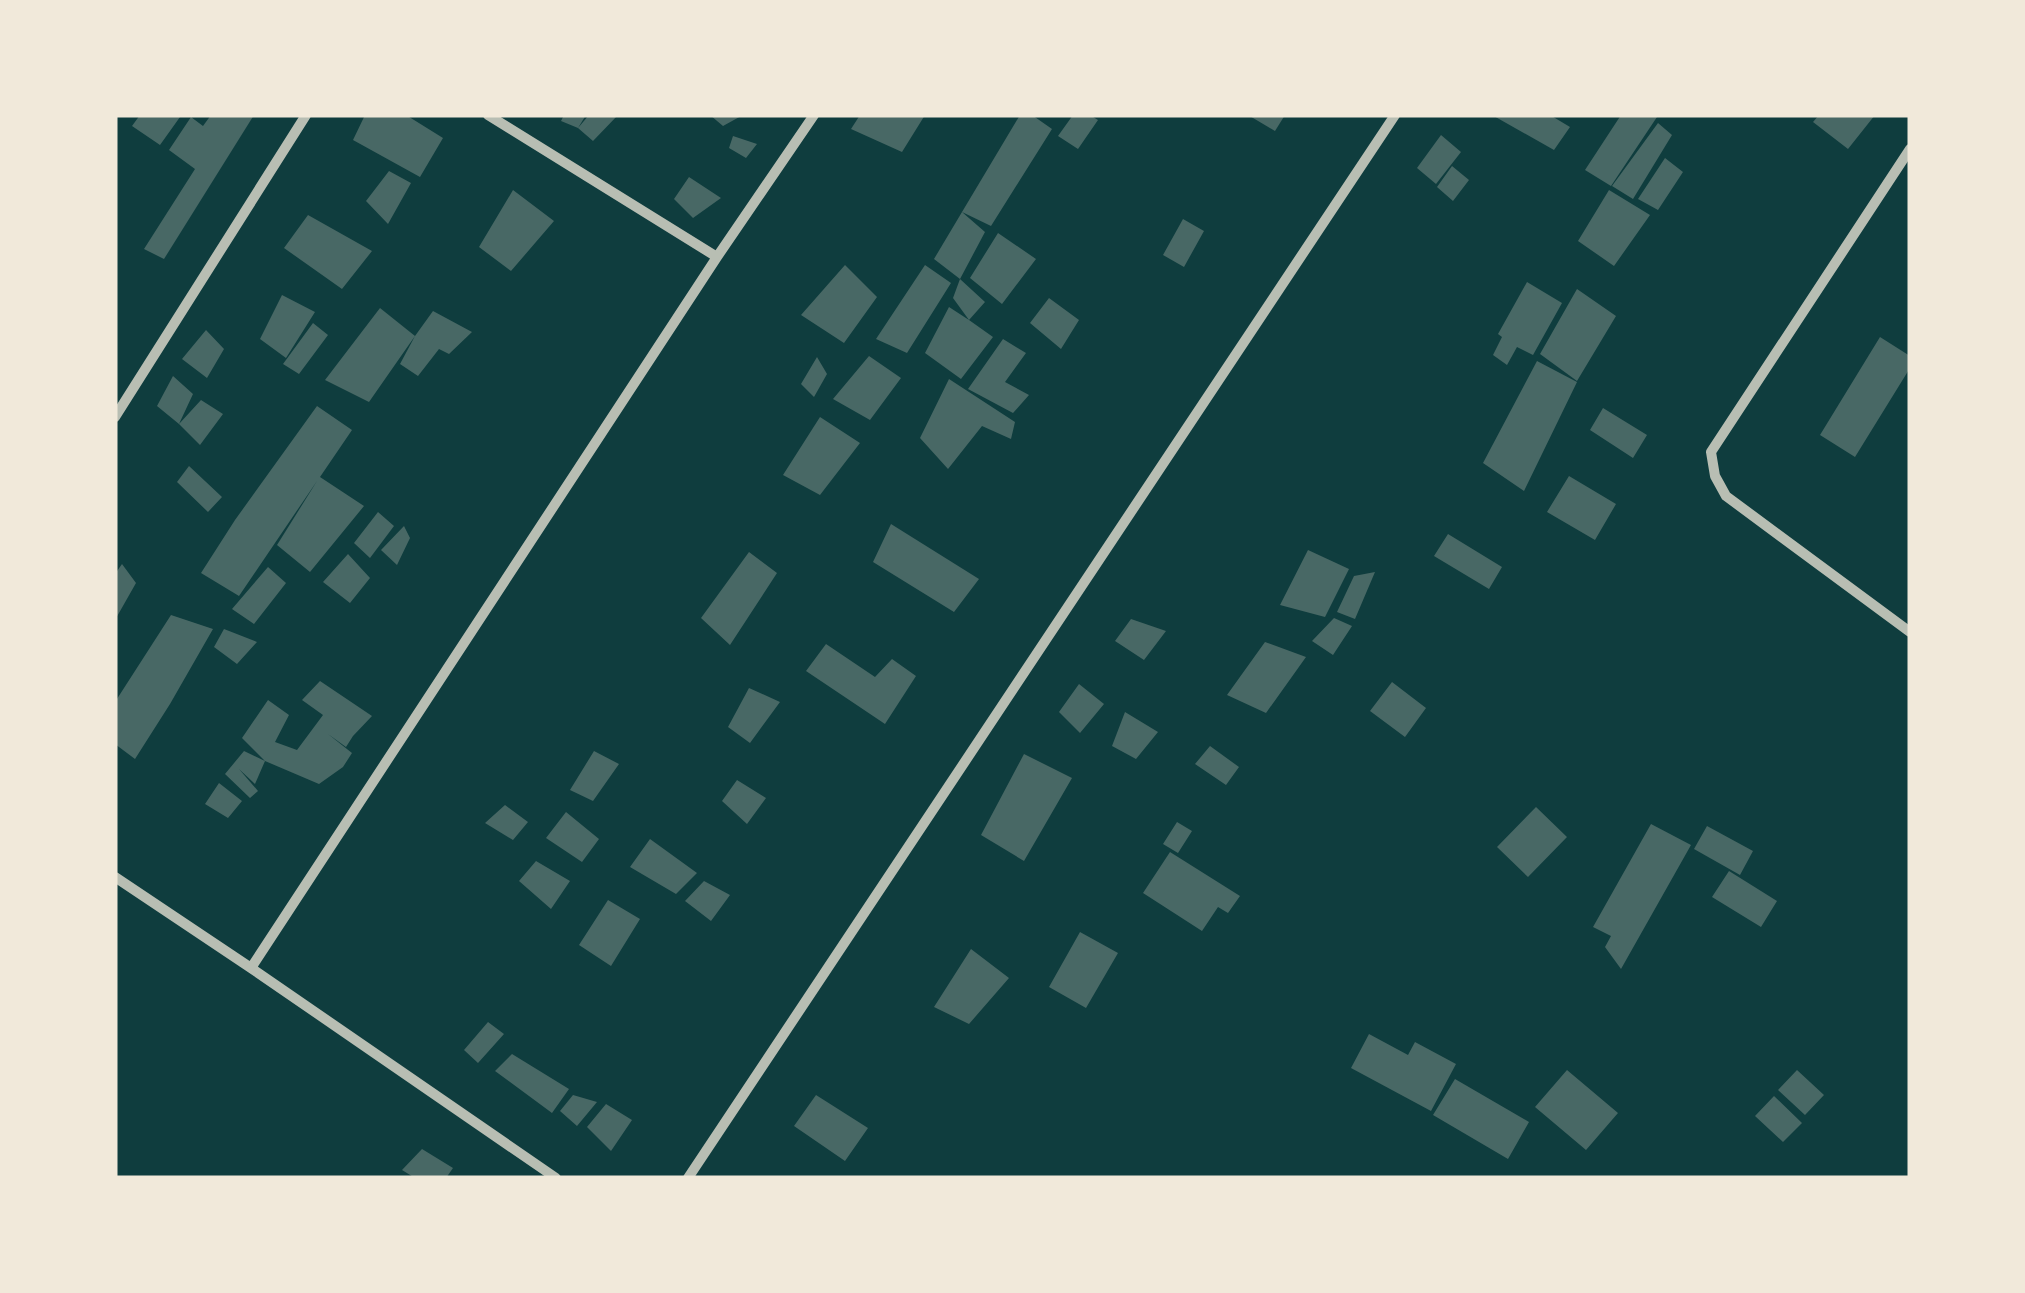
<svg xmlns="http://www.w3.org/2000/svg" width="2025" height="1293" viewBox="0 0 2025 1293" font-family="'PT Sans Narrow',sans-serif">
  <rect width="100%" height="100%" fill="#0f3d3e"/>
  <path fill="#486865" d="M140,115H178L180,117L160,145L132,126Z
    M211,115H254L164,259L144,249L195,169L169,150L191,117L203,126Z
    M365,115H406L443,138L420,177L353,140Z
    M564,115H586L578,128L561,121Z
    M589,115H618L593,141L578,128Z
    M710,115H743L723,126Z
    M860,115H925L902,152L851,129Z
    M1020,115H1032L1052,129L991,226L962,212L985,232L960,279L985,302L969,320L993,337L961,379L925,353L949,307L969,320L953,298L960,279L934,259L962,212Z
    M1073,115H1090L1098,120L1078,149L1058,136Z
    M1248,115H1285L1275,131Z
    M1492,115H1550L1570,127L1554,150Z
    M1621,115H1654L1657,117L1611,186L1585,170Z
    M1819,115H1875L1848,149L1813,122Z
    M1658,123L1672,135L1633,199L1612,186Z
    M1441,135L1461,152L1436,184L1417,168Z
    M733,136L757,144L746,158L729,148Z
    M1665,158L1683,172L1658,210L1638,199Z
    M1452,166L1469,180L1453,201L1437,187Z
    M389,171L411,183L388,224L366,201Z
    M689,177L721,198L693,218L674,199Z
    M513,190L554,221L511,271L479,247Z
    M1609,190L1650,215L1614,266L1578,241Z
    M308,215L372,251L342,289L284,248Z
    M1183,219L1204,231L1184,267L1163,255Z
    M998,233L1036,259L1002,304L970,278Z
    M845,265L877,297L844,343L801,315Z
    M925,265L951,283L907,353L876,339Z
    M1527,282L1562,303L1533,355L1517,347L1507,365L1493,355L1502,337L1498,334Z
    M1577,289L1616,316L1577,381L1540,354Z
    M282,295L315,312L286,358L260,339Z
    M1049,298L1079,320L1061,349L1030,323Z
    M380,308L415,336L433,311L472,332L449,354L439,349L418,376L400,364L415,336L369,402L325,380Z
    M313,323L328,335L299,374L283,364Z
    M206,330L224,349L207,378L182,359Z
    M1880,337L1910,356V368L1855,457L1820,435Z
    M1003,339L1026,353L1005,382L1029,395L1013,413L968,389Z
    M869,356L901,378L870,420L833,399Z
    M817,357L827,374L814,397L801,384Z
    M1537,361L1577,382L1524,491L1483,463Z
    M173,376L193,394L179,424L157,406Z
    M949,379L1015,422L1011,439L982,426L948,469L920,438Z
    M201,400L223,414L200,445L179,424Z
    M317,406L352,430L320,477L364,506L310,572L277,545L317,481L239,596L201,573L235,520Z
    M1603,408L1647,435L1633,458L1590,430Z
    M820,417L860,443L820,495L783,475Z
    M189,466L222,497L208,512L177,482Z
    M1569,476L1616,504L1595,540L1547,512Z
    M378,512L394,526L370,558L354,543Z
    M891,524L979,579L954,612L873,562Z
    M404,526L410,538L397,565L381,550Z
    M1448,534L1502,567L1489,589L1434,556Z
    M1308,550L1349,569L1325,617L1280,605Z
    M749,552L777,573L730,645L701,618Z
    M348,554L370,578L350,603L323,582Z
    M122,564L136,583L115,620V574Z
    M268,567L286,583L254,624L232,609Z
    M1375,572L1355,619L1337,612L1354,576Z
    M171,615L213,629L170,704L135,759L115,744V702Z
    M1334,618L1352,626L1333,655L1312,641Z
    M1131,619L1166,631L1144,660L1115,641Z
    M224,629L257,642L237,664L214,647Z
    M1265,642L1306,657L1266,713L1227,695Z
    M826,644L875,677L892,659L916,676L885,724L806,671Z
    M320,681L372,716L353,736L346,747L328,734L352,753L343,767L319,784L265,761L242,738L268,700L289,715L275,742L297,750L323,715L302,700Z
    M1392,682L1426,708L1405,737L1370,711Z
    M1079,684L1104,704L1080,733L1059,712Z
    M749,688L780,702L750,743L728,727Z
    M1125,712L1158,732L1136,759L1112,746Z
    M1210,746L1239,767L1226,785L1195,764Z
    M244,751L265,761L255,784L239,769L258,791L250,798L225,774Z
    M594,751L619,764L593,801L570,790Z
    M1024,754L1072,778L1024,861L981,835Z
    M737,780L766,798L747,824L722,801Z
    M219,783L242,801L228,818L205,804Z
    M505,805L528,822L513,840L485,823Z
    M1536,807L1567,837L1528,877L1497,847Z
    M566,812L599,839L582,862L546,838Z
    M1177,822L1192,831L1178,853L1163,844Z
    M1651,824L1691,845L1621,969L1605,947L1611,936L1593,927Z
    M1707,826L1753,851L1740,875L1694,849Z
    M650,839L697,873L676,894L630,867Z
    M1170,852L1240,896L1228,913L1218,907L1202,931L1143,893Z
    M536,861L570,881L551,909L519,881Z
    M1729,871L1777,901L1761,927L1712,897Z
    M704,881L730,895L711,921L685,901Z
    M608,900L640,919L611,966L579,945Z
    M1080,932L1118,953L1086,1008L1049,987Z
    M971,949L1009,978L969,1024L934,1007Z
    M488,1022L504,1034L478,1063L464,1050Z
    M1369,1034L1408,1055L1415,1042L1456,1064L1431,1111L1351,1068Z
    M512,1054L569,1089L552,1113L495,1071Z
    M1567,1070L1618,1113L1586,1150L1535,1107Z
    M1797,1070L1824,1095L1805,1115L1778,1090Z
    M1455,1079L1529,1122L1508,1159L1433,1115Z
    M573,1095L597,1102L577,1126L560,1111Z
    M816,1095L868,1128L845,1161L794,1126Z
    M1774,1096L1802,1123L1783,1142L1755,1116Z
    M606,1104L632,1120L611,1151L587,1127Z
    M422,1149L453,1168L446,1178H415L402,1170Z"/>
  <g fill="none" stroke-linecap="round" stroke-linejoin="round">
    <path stroke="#b8beb3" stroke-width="10" d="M488,115L717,257
      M1910,149L1711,452L1715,476L1726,496L1910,632
      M115,417L306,115
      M115,877L251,968L556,1178
      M251,968L717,257L814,115
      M688,1178L1395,115"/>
  </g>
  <rect width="2025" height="1293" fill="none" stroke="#f1e9da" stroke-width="235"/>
</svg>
